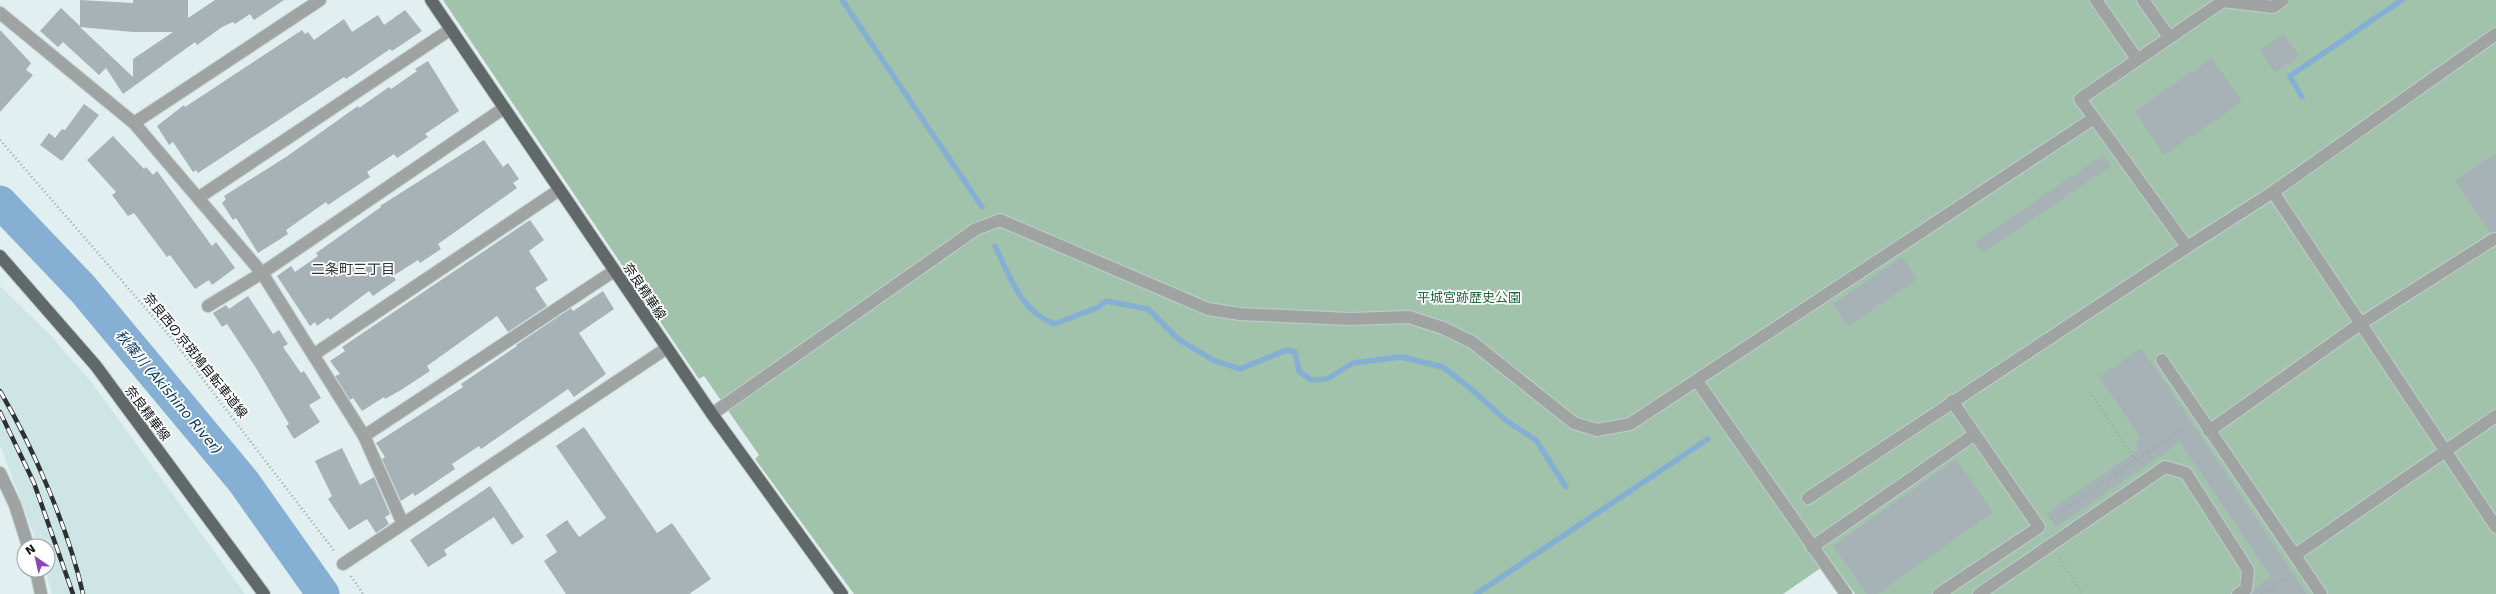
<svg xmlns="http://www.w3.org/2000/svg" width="2496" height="594" viewBox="0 0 2496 594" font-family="'DejaVu Sans','Noto Sans JP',sans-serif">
  <rect width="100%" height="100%" fill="#e2eff0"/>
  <path fill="#cee5e6" d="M0,286L51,336L92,383L245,594H52L45,570H48V546H38L0,445Z"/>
  <path fill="#a2c3ab" d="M443,0H2496V594H1855L1831,561L1783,594H854L755,459L759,455L704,376L699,379Z"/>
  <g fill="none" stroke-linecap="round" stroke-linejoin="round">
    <path stroke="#85afd3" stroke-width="5.5" d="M842,0L982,207
      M2302,97L2290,76L2402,0
      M995,246C1010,276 1020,311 1054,324L1099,307L1106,301L1148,309L1178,339L1213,360L1240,369L1287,350L1295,352L1299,371L1311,380L1327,379L1353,363L1401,357L1443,367L1471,389L1508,422L1536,440L1566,487
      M1476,594L1708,439"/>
    <path stroke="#85afd3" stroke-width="33" d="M0,202L83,289L243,481L323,594"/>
  </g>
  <path fill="#a6b2b6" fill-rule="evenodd" d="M80,0L133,3V0H188V18L215,0H284L254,20L250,14L235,24L233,22L222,27L197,45L195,42L123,94L106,68L99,75L63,42L58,47L40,31L61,8L80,26ZM80,27L133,32H173L133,59V77Z
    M405,10L422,31L392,51L390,49L346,79L344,77L198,173L196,170L193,172L173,142L169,145L157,126L184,105L185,107L302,30L305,34L308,32L314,40L344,19L352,32L378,15L384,25Z
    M0,30L31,63L26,70L33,75L0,112Z
    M2284,34L2299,56L2275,73L2260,50Z
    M2212,58L2242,102L2164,155L2135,111Z
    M428,61L459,111L425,134L428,137L397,158L394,154L367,172L370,177L328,205L326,202L286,230L288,234L258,253L236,218L233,220L222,203L226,199L224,196L286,157L358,106L359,108L389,87L391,89L417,71L415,69Z
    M84,104L99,115L62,161L40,145L49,133L55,138L62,129L65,130Z
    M113,136L144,169L146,167L153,175L157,171L212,246L216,242L235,268L212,285L209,280L195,289L170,255L167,257L134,213L128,216L112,195L116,192L87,160Z
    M484,140L503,167L508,163L519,179L513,183L517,188L438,244L441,249L420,263L418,260L393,276L396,280L373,296L369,291L330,320L328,318L317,326L315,322L310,326L277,276L291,266L295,272L318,256L316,253L381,207L380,206Z
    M2496,153V232L2490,233L2455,180Z
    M2103,155L2111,166L1982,253L1975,242Z
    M530,220L544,240L529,251L548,280L535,288L547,306L508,332L497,316L427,366L430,371L401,390L385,399L384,397L362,411L353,398L350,400L335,376L340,374L330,361L345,351L342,347Z
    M1902,257L1917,279L1848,326L1833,304Z
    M603,291L614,309L579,333L606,374L574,397L568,389L481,449L479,446L452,464L455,469L415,496L413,493L401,501L382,459L385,457L376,443L463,387L461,384L517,346L516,345L571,308L573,311Z
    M248,296L273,334L279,330L288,344L283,347L299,370L301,373L304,371L321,398L309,405L320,422L294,439L286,426L289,424L256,368L227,324L222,327L213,313L226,305L229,309Z
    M2141,348L2174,396L2307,594H2251L2254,589L2271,577L2180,442L2056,527L2046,513L2139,450L2135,443L2141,438L2099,377Z
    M584,427L657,533L672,523L711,579L689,594H566L544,561L557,552L546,535L567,520L579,537L606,518L556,446Z
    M342,448L360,485L374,477L390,514L385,517L389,524L376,533L367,519L349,530L328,499L332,496L315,461Z
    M1956,459L1993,512L1877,594H1867L1833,546Z
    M490,486L524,537L512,545L494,517L444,550L447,555L428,567L410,540Z"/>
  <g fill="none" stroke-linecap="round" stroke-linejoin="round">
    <defs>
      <path id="minor" d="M2096,0L2137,59
        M2143,0L2169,37
        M0,13L134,123L262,273L364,436L403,524
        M2094,118L2187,247L2273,192L2496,527
        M134,123L320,0
        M2273,192L2496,34
        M198,198L451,29
        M208,306L262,273L504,108
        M313,355L559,190
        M2162,360L2321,594
        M1697,381L1846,594
        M712,414L976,229L1000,220L1208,309L1240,314L1349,319L1409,317L1443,328L1472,342L1574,423L1597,430L1630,424L2094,118L2080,99L2223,1L2273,7L2283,0
        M2209,431L2360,324L2494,239
        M364,436L614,271
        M0,473L15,505L28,546
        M1808,498L2187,247
        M1812,547L1975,434
        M2295,555L2496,416
        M343,564L667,348
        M36,570L41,594
        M1939,594L2039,527L1952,401
        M1979,594L2165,467L2186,473L2248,570L2246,589L2238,594"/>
      <path id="major" d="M431,0L712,414L842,594
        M0,256L96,366L264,594"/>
    </defs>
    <use href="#minor" stroke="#c0cccd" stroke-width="14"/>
    <use href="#major" stroke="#c0cccd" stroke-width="14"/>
    <path stroke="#9ba5a6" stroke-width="2.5" stroke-dasharray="1 3" stroke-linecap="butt" d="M0,140L173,340L335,552
      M2090,392L2136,461
      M2050,519L2188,425
      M2059,558L2083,594
      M351,576L363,594
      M2262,594L2286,578L2288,572"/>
    <use href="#minor" stroke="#9fa4a3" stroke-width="12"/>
    <use href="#major" stroke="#606967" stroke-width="12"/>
    <defs>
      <path id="rail" d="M0,391C33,447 69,530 83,594
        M0,412L34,483L73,594"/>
    </defs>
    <use href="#rail" stroke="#2c3232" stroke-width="4.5"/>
    <use href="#rail" stroke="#fff" stroke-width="3" stroke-dasharray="9" stroke-linecap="butt"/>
  </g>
  <g text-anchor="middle" stroke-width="3.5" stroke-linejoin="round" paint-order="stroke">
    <g font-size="13" fill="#0e1313" stroke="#fff">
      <text transform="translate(645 291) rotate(56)" y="5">奈良精華線</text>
      <text transform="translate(196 355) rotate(51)" y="5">奈良西の京斑鳩自転車道線</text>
      <text transform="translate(148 413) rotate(53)" y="5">奈良精華線</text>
    </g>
    <g font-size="13" fill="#1e663b" stroke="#fff">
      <text x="1469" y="302">平城宮跡歴史公園</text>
    </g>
    <g font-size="14" fill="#2c3737" stroke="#fff">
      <text x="353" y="274">二条町三丁目</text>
    </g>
    <g font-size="14" font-style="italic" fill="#003557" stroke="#fff">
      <text transform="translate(169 392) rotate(50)" y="5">秋篠川 (Akishino River)</text>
    </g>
  </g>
  <g transform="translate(36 558) rotate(326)"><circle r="19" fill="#ffffff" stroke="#9fa1a1"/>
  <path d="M0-3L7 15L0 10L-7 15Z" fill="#9144b5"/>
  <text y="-6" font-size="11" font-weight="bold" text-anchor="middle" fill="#0e1313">N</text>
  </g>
</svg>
